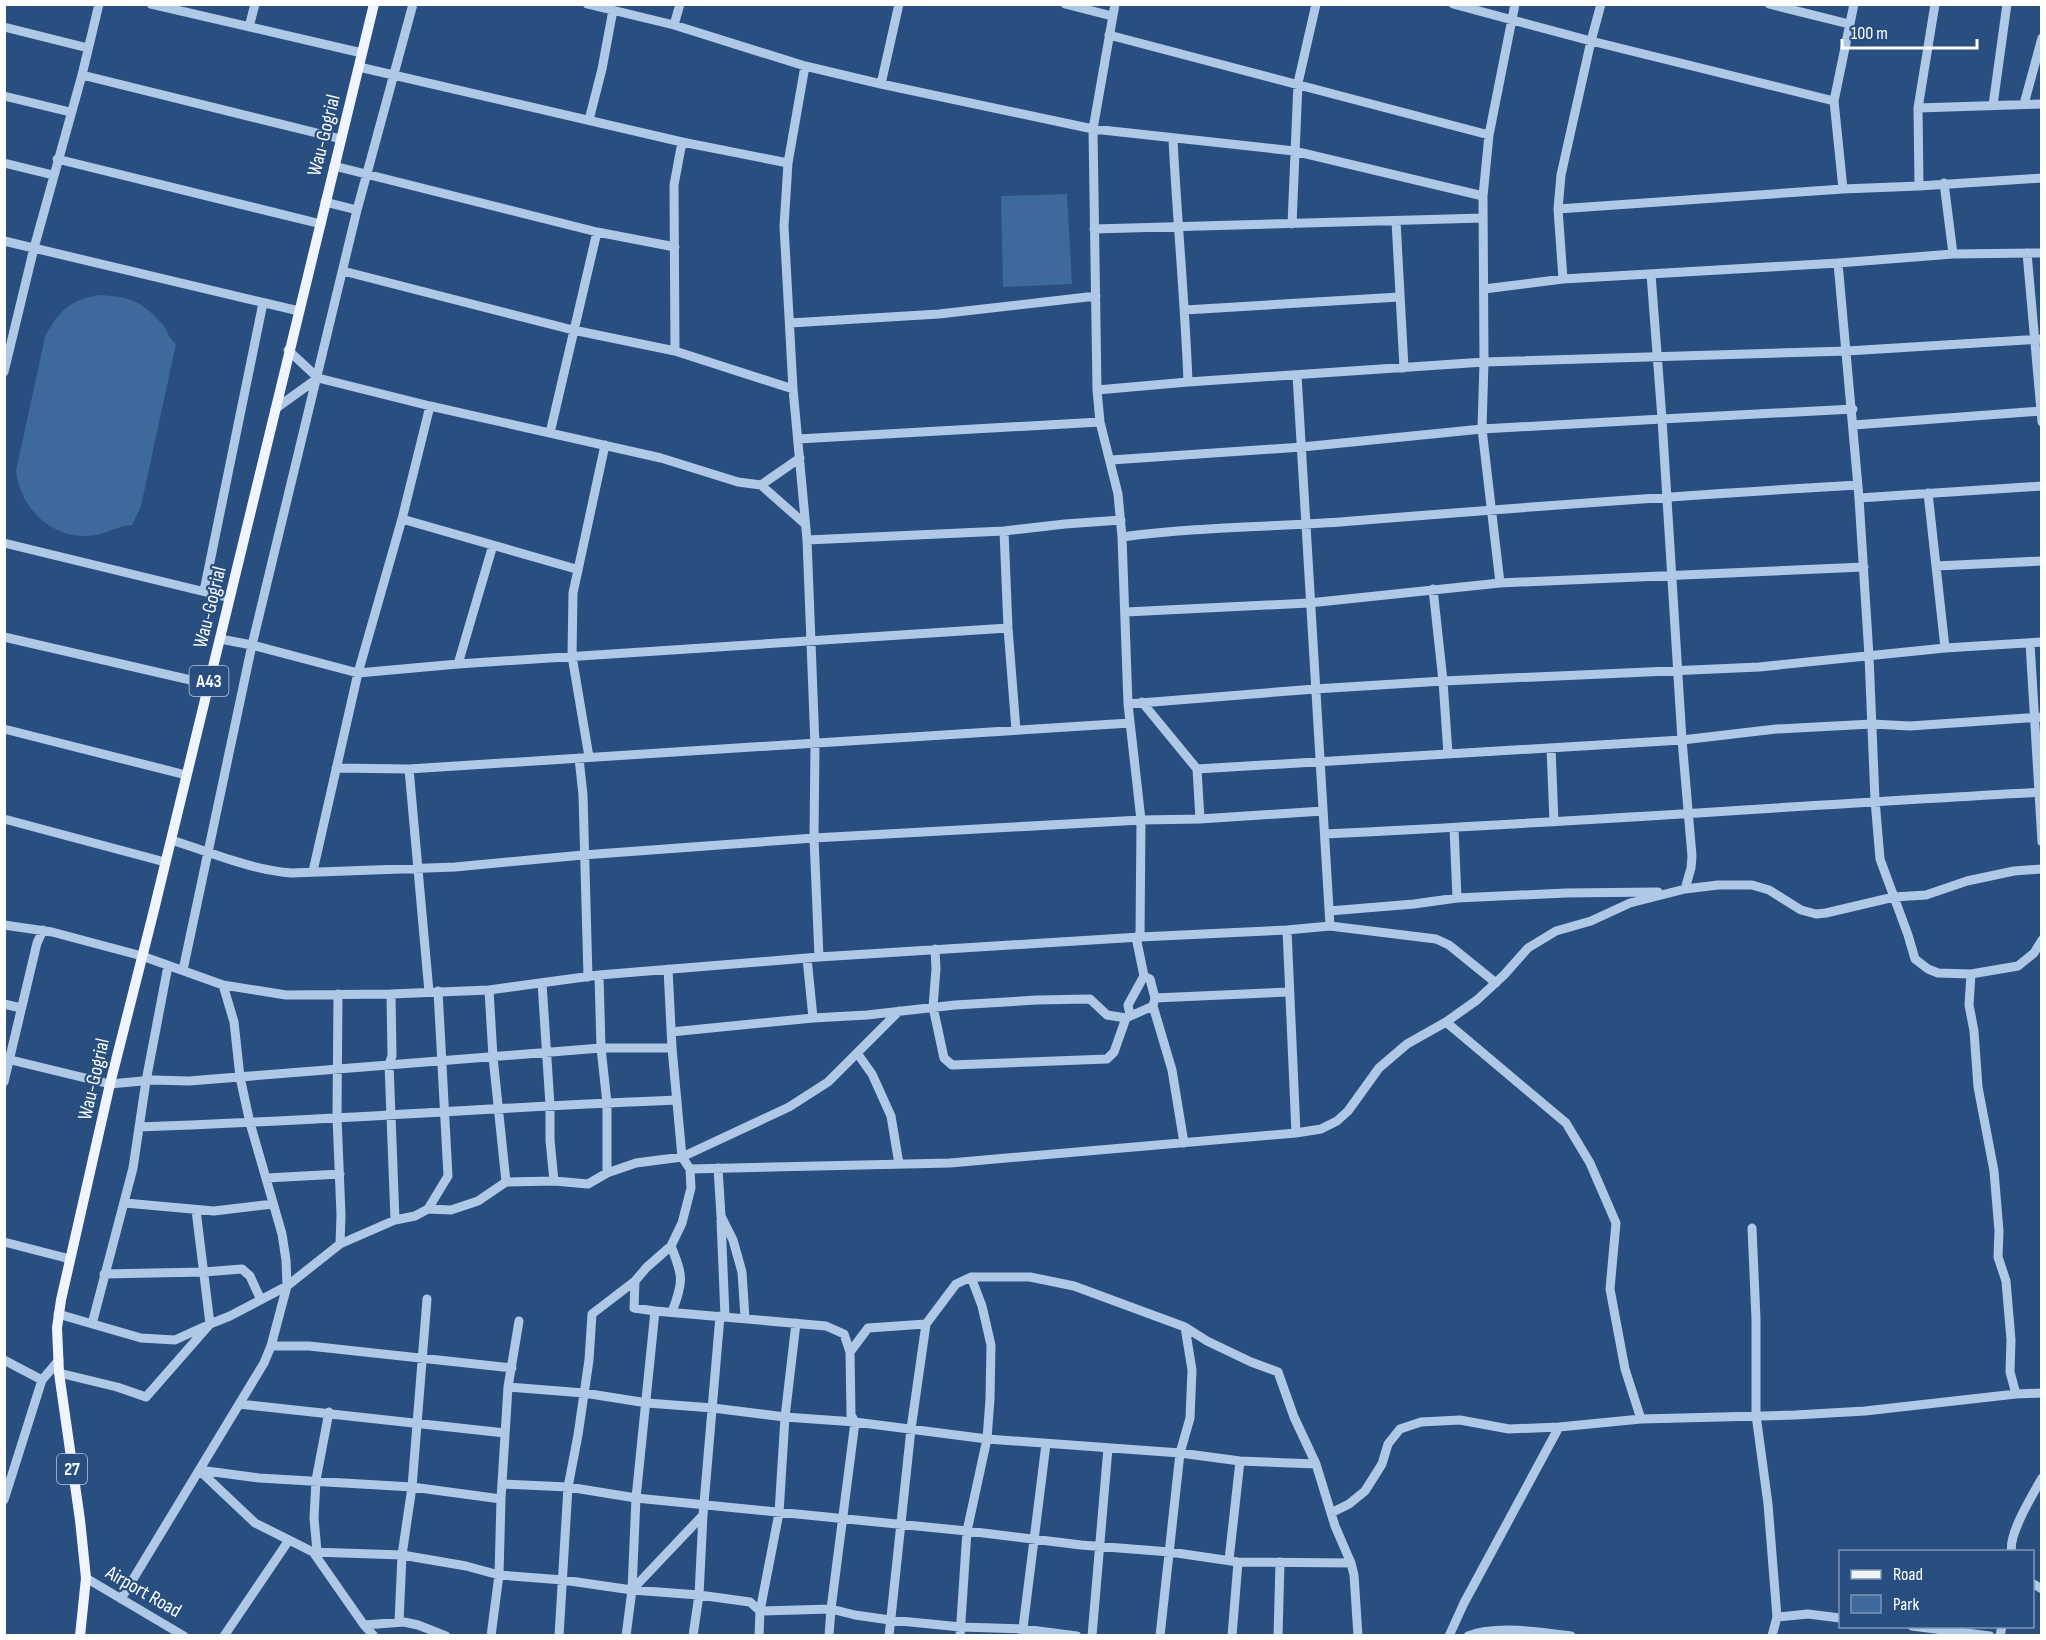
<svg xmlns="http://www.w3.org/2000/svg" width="2046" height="1640" viewBox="0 0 2046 1640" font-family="'Sofia Sans Condensed',sans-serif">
  <rect width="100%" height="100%" fill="#284f7f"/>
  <path fill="#3d699d" d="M1067,194L1072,284L1003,287L1001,196Z
    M101,295C131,297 143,302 163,325C168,332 169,339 176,344L141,506L132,525C119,526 109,532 96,535C55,542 21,511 16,471L45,337C59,310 71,299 101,295Z"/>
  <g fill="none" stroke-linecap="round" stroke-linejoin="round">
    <path stroke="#afc8e5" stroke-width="9" d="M151,4L362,53
      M587,4L674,25L805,66L881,84L1093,129L1294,151L1483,196
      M1065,4L1112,16
      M1115,4L1093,129L1097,390L1100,422L1118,494L1122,537L1128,704L1141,820L1140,937
      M1453,4L1591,41L1834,101
      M1769,4L1849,24
      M674,25L680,4
      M4,27L88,48
      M249,27L255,4
      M1109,35L1489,135
      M805,66L788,163L784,226L793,389L807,540L815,745L814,838L819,957
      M359,67L682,142L788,163
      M82,75L341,139
      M881,84L899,4
      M4,96L70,112
      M2024,104L2042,38
      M1993,105L2007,4
      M1918,108L2042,104
      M589,120L602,69L613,10
      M1173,139C1177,220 1185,301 1188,382
      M57,159L321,224
      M4,163L53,175
      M334,166L597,232L675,247
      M1944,183L1953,254
      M1919,186L1918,108L1935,4
      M1843,189L1834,101L1854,4
      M325,202L357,210
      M1558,209L1843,189L1919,186L2042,178
      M1396,221L1404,368
      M1292,224L1298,83L1316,4
      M1094,229L1483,218
      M4,241L299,311
      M2027,253L2042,422
      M1838,263L1859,498L1869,656L1875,800L1880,859L1908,935L1915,959L1928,969L1938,973L1971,974L2018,966L2034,953L2042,940
      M343,271L573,330L675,351L793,389
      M1651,274L1662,419L1853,409
      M1563,279L1558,209L1561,175L1591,41L1601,4
      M1484,289L1563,279L1838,263L1953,254L2042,253
      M1185,310L1399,297
      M790,323L939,314L1096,296
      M288,350L318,378L430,406L661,458L738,482L761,485L805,524
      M675,351L674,185L682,142
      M4,372L34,248L82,75L99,4
      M1297,375L1330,926
      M1097,390L1188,382L1484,362L1847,351L2042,339
      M275,409L318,378
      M1854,425L2042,411
      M550,433L597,232
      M798,439L1100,422
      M1111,460L1302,447L1482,429L1662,419L1682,740L1692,856L1691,868L1685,889
      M761,485L800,458
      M1928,493L1945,648
      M1859,498L2042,486
      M402,519L576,569
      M1004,531L1008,628L1016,730
      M1122,537C1195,527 1268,527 1340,522C1513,508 1685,495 1858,485
      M807,540L1004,531L1065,524L1121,520
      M4,543L230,598
      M1936,566L2042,561
      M1500,583L1482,429L1484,362L1483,196L1489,135L1515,4
      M1433,589L1443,681L1448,754
      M204,591L263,303
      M1126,612L1309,603L1500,583L1864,567
      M4,637L208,684
      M220,639L252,645L358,673L458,664L1008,628
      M2030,643L2042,842
      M458,664L493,545
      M1142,702L1197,769
      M1128,704L1315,689L1443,681L1759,667L1945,648L2042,642
      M4,729L186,775
      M1551,748L1554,822
      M589,757L572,656L573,593L605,445
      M579,758L583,795L588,977
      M336,768L409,769L1130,723
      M409,769L429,992
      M4,819L165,862
      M1200,819L1197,769L1682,740L1776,729L1872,724L1910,726L2042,717
      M1325,834C1564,823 1802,805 2042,792
      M171,840C210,852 251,870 292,873L455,867L583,855L814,838L1141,820L1200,819L1323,811
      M313,871L358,673L402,519L430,406
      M1457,898L1566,893L1658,892
      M1329,911L1414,904L1457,898L1454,828
      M4,925L52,932L142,956L223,985L286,995L391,994L489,990L599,975L819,957L1140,937L1287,930L1330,926L1436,939L1449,945L1496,983
      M1287,930L1296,1133
      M1136,937L1144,976L1150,979L1155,998L1153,1006L1172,1070L1184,1143
      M935,949L936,969L933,1007L944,1058L952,1065L1107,1059L1114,1052L1126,1018L1153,1006
      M807,958L813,1018
      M668,969L672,1048L682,1157L690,1169L950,1163L1296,1133L1321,1129L1337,1121L1348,1111L1379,1068L1407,1044L1446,1022L1477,1000L1504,975L1528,948L1556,931L1591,921L1630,903L1685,889L1718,885H1752L1769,890L1801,910L1816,914L1826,913L1894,897L1926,895L1967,881L2014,871L2042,869
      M183,970L252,645L357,210L413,4
      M1971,974L1969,1005L1974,1031L1978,1087L1994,1171L1999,1231L1998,1257L2006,1281L2011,1340L2010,1372L2016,1394L2042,1393
      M599,975L601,1048L607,1103V1173
      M542,983L550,1105V1140L554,1181
      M489,990L493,1057L506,1182
      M338,994L337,1117L341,1215L340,1244
      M391,994L392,1056L389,1064L395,1220
      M1155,998L1289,992
      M4,1004L21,1008
      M1130,1015L1128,1005L1144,976
      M1446,1022L1566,1123L1590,1163L1616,1223L1610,1289L1625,1369L1641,1419
      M671,1032L813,1018L867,1015L955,1005L1037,1000L1090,999L1107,1015L1126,1018
      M857,1053L872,1074L891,1116L899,1164
      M11,1060L110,1084L153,1080L189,1081L601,1048H672
      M4,1082L37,943L43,930
      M139,1127C318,1121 497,1107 677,1100
      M718,1168L721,1216L733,1240L742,1272L745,1318
      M267,1178L340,1174
      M125,1203L214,1211L273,1204
      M428,1209L448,1176L438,991
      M721,1220L725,1316
      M1752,1228L1756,1319V1415L1768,1504L1777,1617L1808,1614L1840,1618
      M4,1242L70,1259
      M671,1246C683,1276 684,1281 672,1312
      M104,1274L204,1272L242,1269L250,1276L261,1300
      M655,1311L826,1326L844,1334L850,1352L868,1328L926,1324
      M58,1314L141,1338L175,1340L210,1324L196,1210
      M92,1324L133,1168L146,1081L168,966
      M271,1346H309L512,1368
      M4,1360L42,1380
      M59,1373L117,1387L146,1397L210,1324L230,1316L287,1286L340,1244L395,1220L415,1216L428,1209L451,1210L478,1201L506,1182L554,1181L588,1184L607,1173L636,1163L682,1157L789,1107L828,1082L899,1011
      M508,1387L584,1393L647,1403L713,1408L785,1417L855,1422L987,1439L1180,1453L1240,1461L1316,1464
      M239,1404L505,1433
      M199,1470L255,1523L313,1552L402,1555L466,1566L499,1575L563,1580L632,1590L699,1595L750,1602L760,1611L831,1609L855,1615L890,1620L961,1627L1023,1629L1077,1636
      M199,1470L259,1478L412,1487L501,1499
      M502,1484L568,1487L636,1498L967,1531L1081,1545L1170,1552L1238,1562L1351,1563
      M4,1500L42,1380L59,1360
      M1331,1513L1349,1504L1365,1491L1382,1464L1388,1444L1400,1429L1421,1422L1460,1420L1509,1429L1559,1427L1641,1419L1795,1415L1865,1411L2016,1394
      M317,1551L314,1518L316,1480L329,1412
      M313,1552L364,1625L374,1636
      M2012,1552C2007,1536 2033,1494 2042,1478
      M1229,1560L1240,1461
      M86,1578L184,1636
      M2032,1583L2042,1589
      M632,1590L703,1515
      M121,1599L264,1363L271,1346L287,1286L286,1260L282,1234L250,1123L240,1077L234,1022L223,985
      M399,1622L402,1555L412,1487L427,1299
      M364,1625L404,1622L418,1625L446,1636
      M1912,1626L1990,1636
      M224,1636L289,1540
      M491,1636L499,1575L501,1499L508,1387L519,1321
      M559,1636L568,1487L578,1435L589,1360L592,1314L635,1281
      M626,1636L632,1590L636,1498L655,1311L634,1308L635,1281L647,1267L671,1246L682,1223L691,1188L690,1169
      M693,1636L699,1595L703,1515L720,1316
      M759,1636L760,1611L779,1513L785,1417L796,1323
      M829,1636L831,1609L855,1422L851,1415L850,1352
      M889,1636L911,1429L926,1324L956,1284L971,1277H1030L1074,1286L1185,1327L1207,1341L1251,1362L1278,1372L1294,1417L1316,1464L1335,1526L1351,1563L1354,1575L1358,1636
      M960,1636L967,1531L987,1439L990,1399L991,1345L982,1306L971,1277
      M1022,1636L1046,1444
      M1092,1636L1108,1448
      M1160,1636L1180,1453L1190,1418L1192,1370L1185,1327
      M1232,1636L1238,1562
      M1278,1636L1280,1562
      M1449,1636L1464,1603L1559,1427
      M1468,1636C1496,1625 1542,1632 1571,1636
      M1772,1636L1777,1617
      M2000,1636L2002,1626"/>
    <path stroke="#f0f5fd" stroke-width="10" d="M80,1636L86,1578L80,1520L59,1373L57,1328L61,1300L110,1084L153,914L374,4"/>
  </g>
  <g text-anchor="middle" stroke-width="4.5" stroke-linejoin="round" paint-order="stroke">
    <g fill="#284f7f" stroke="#becad9" stroke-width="1.5">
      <rect x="189.5" y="666" width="39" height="30" rx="4.5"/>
      <rect x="57" y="1454" width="30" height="30" rx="4.5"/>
    </g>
    <g font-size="18" font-weight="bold" fill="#fff">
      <text x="209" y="687">A43</text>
      <text x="72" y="1475">27</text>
    </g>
    <g font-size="20" fill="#fff" stroke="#284f7f">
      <text transform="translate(323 135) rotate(-76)" y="7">Wau-Gogrial</text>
      <text transform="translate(209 607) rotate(-76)" y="7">Wau-Gogrial</text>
      <text transform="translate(93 1079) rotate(-77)" y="7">Wau-Gogrial</text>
      <text transform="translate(144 1591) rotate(30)" y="7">Airport Road</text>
    </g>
  </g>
  <rect width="2046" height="1640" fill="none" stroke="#ffffff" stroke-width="12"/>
  <rect x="1839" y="1550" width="195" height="78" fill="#284f7f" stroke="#7e95b2" stroke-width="1.5"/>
  <rect x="1851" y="1570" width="30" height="9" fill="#f0f5fd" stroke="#7e95b2" stroke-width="1.5"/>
  <text x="1893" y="1580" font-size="18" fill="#ffffff">Road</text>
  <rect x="1851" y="1595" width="30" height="18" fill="#3d699d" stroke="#7e95b2" stroke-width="1.5"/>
  <text x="1893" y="1610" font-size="18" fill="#ffffff">Park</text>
  <path d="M1842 39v9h135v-9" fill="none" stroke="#ffffff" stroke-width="3"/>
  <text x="1851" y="39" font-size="18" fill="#ffffff" stroke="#284f7f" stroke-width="4.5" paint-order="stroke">100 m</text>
</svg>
